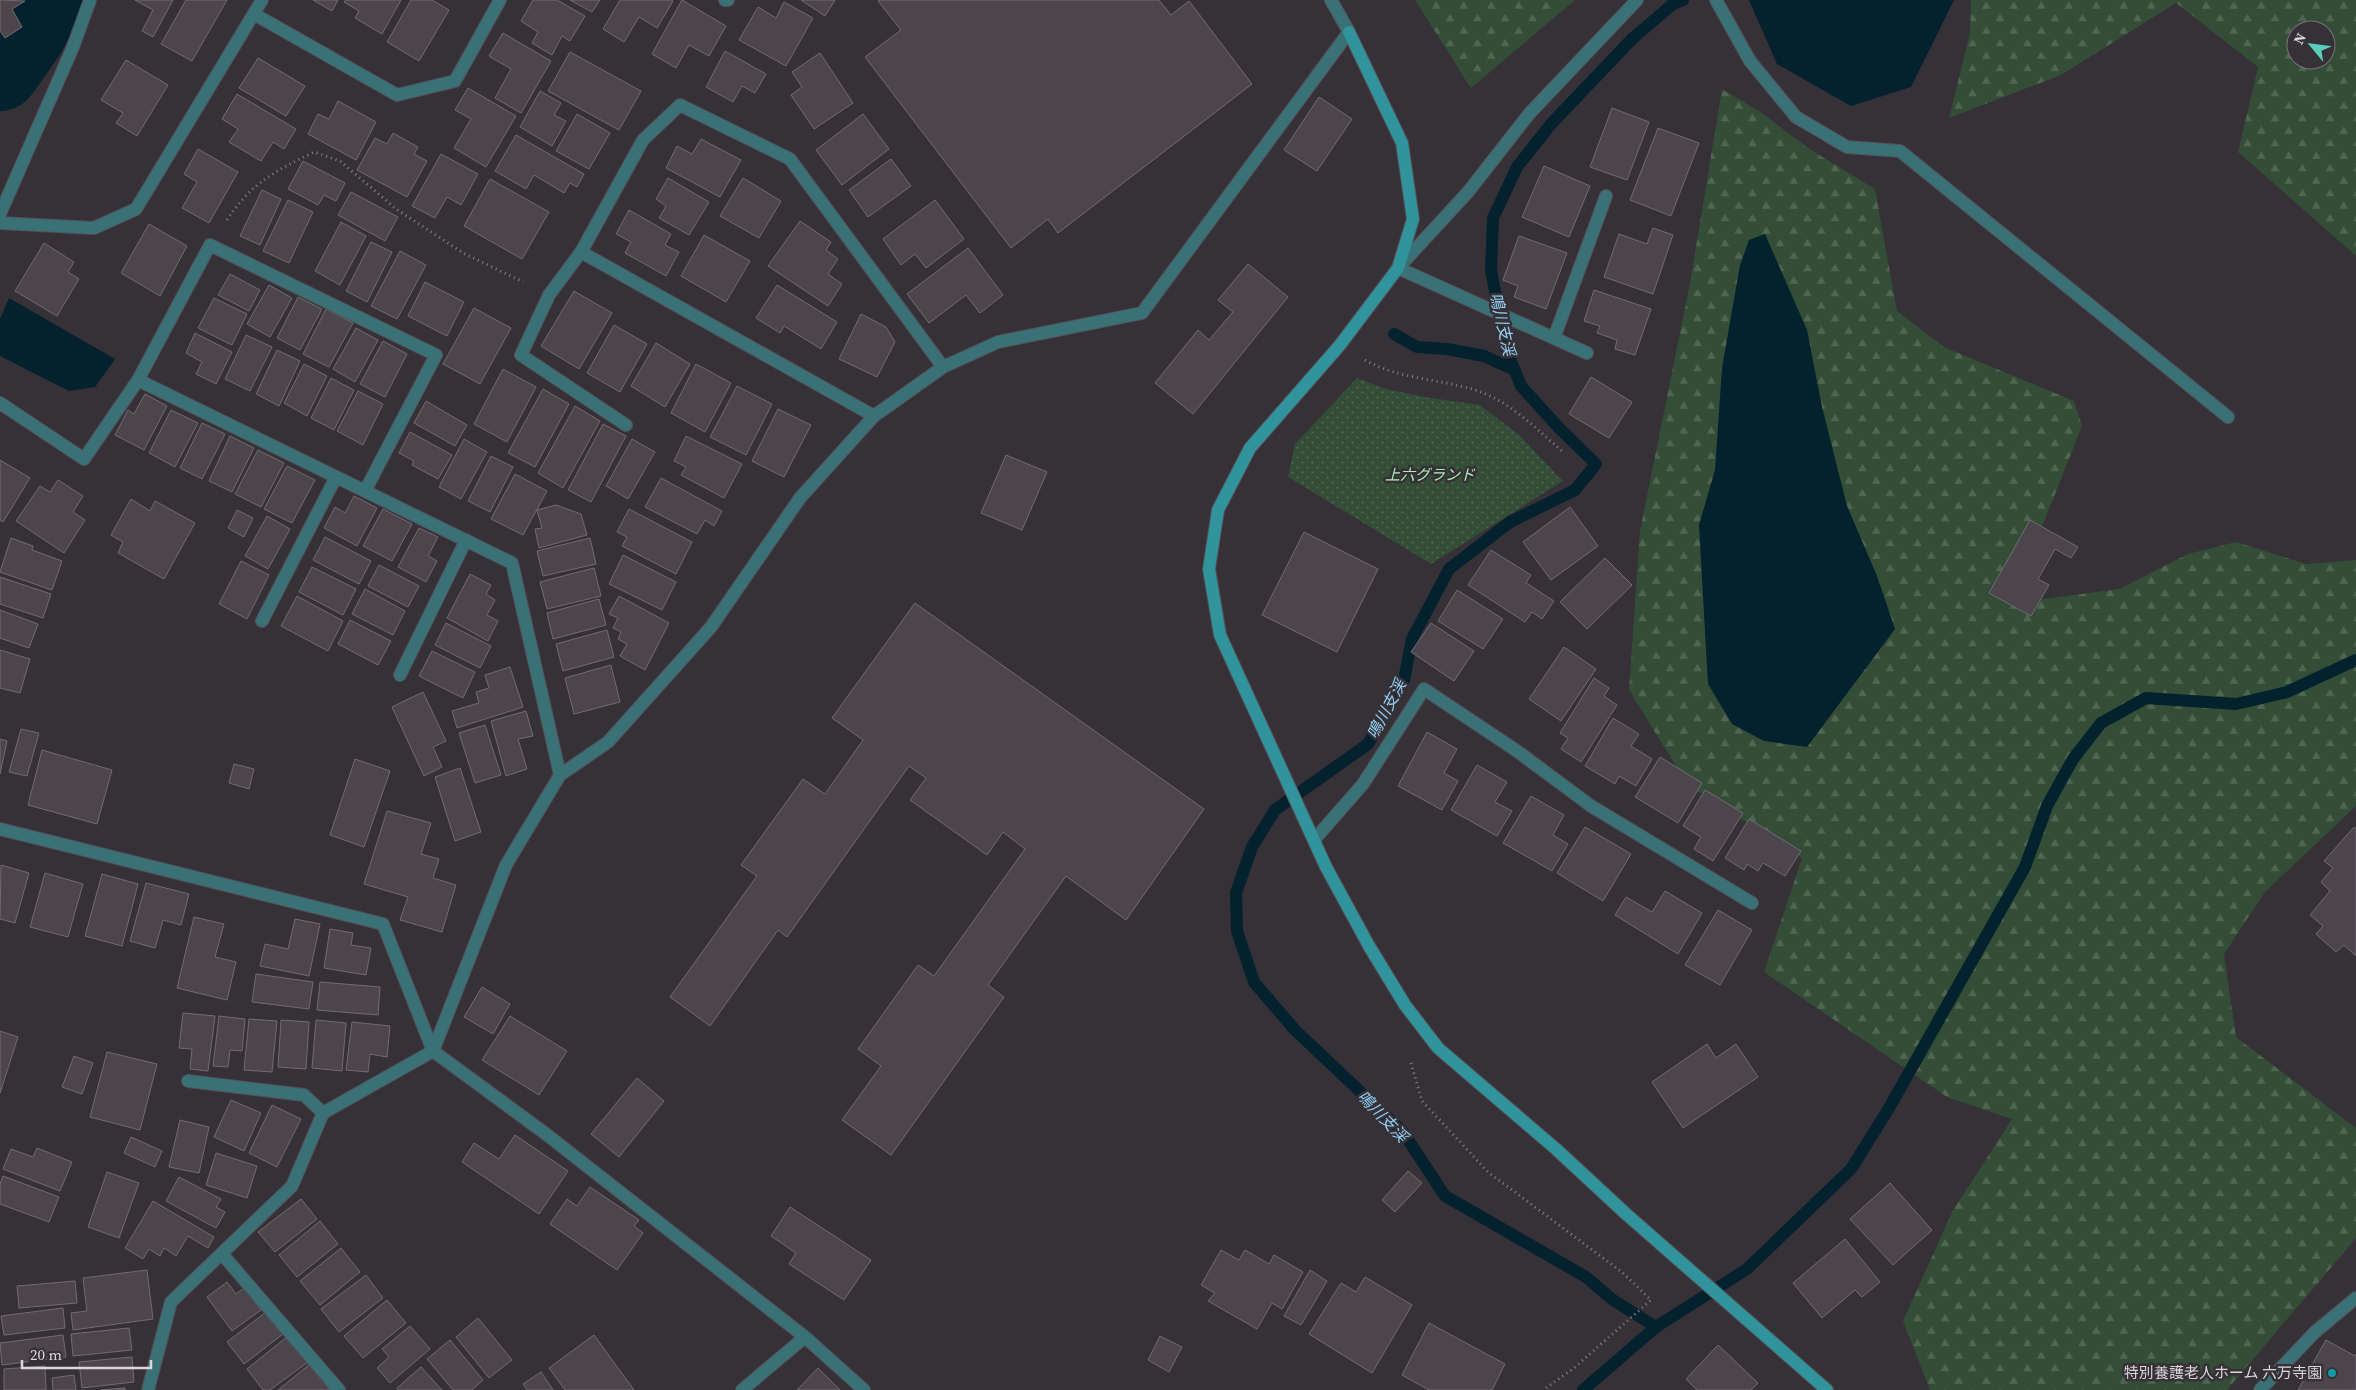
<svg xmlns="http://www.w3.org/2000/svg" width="2356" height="1390" viewBox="0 0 2356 1390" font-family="'Source Serif 4','Noto Sans JP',serif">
  <defs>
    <pattern id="forest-firs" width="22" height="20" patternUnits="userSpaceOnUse" patternTransform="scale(1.25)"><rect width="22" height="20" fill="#334d36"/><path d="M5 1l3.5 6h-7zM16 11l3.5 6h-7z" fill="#506652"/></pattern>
    <pattern id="park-dots" width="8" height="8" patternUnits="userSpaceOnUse" patternTransform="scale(1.25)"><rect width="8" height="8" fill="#334d36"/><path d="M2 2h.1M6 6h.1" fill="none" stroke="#506652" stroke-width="1.8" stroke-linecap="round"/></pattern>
  </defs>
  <rect width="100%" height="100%" fill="#363037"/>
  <path fill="url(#forest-firs)" fill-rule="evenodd" d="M1415,0H1575L1471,88Z
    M1971,0H2356V256L2238,152L2258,67L2176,3L2061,75L1949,118L1970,33ZM2296,30H2326V60H2296Z
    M1722,89L1762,113L1808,148L1875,189L1897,311L1944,347L2074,401L2082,426L2012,603L2119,589L2188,554L2236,542L2306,564L2356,560V806L2265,892L2224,954L2236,1037L2356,1128V1238L2227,1390H1930L1903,1321L1952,1212L2012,1119L1947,1097L1764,972L1802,858L1687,784L1629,690L1640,531L1690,283Z"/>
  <path fill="url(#park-dots)" d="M1357,378L1386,389L1425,397L1480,405L1519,435L1563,481L1431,564L1288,477L1295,444Z"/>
  <path fill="#04212e" d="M1749,0H1954L1911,87L1851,106L1777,64Z
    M1765,234L1807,330L1822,407L1847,506L1877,576L1895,629L1807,747L1764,741L1732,724L1708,684L1699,525L1715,470L1722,368L1740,265L1749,240Z
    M9,298L115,359L95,387L69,391L2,357L0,355V319Z"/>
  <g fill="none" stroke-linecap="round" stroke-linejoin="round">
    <path stroke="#04212e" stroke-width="12" d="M1394,334L1417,347L1447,349L1484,356L1515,370
      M1656,1327L1747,1269L1851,1169L1889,1108L2025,867L2047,806L2073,759L2101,723L2146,698L2236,704L2287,692L2356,660
      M1583,1390L1656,1327L1613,1300L1586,1277L1445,1196L1403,1132L1294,1029L1254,982L1237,931L1236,893L1252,847L1275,810L1368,744L1404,680L1412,639L1449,569L1510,522L1575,490L1596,464L1559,428L1521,386L1506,349L1491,270L1493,218L1517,167L1551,124L1632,39L1673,4L1683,0"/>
    <path stroke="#04212e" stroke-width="78" d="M0,72L27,34L45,0"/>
  </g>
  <path fill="#4c454c" stroke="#726b73" d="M0,0L25,1L12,9L22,27L5,38L0,31Z
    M135,0H173L153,37L142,31L153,10Z
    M186,0H227L192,61L161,44Z
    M313,0H338L332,11Z
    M346,0H401L382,34L355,18L359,11L344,2Z
    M411,0H432L449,10L419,61L387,42Z
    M533,0H557L585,16L570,41L562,36L552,55L532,43L538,32L521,21Z
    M570,0H600L592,12Z
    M620,0H671L673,1L657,28L639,17L624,42L603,29Z
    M682,0L726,26L709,56L689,45L676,68L652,54Z
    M801,0H835L825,16Z
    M880,0H1159L1171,15L1189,1L1252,84L1058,233L1048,219L1011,248L865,57L901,30L878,1Z
    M784,2L813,18L786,66L739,40L758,7L776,18Z
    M503,33L551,61L521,113L495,98L511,69L489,56Z
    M725,51L766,74L755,93L742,86L733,102L706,87Z
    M570,52L641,91L619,130L548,91Z
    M820,53L853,103L814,129L791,95L802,87L792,72Z
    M258,58L305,86L286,116L239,88Z
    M126,60L168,85L137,136L116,123L123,113L101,100Z
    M468,88L516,116L486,167L454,148L471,119L455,110Z
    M540,91L561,103L554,115L566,121L552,146L520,127Z
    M237,94L296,129L284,149L273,142L261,161L229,142L238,129L222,119Z
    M1319,97L1352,119L1317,171L1284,150Z
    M338,101L376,122L356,160L308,134L318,114L329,119Z
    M1612,108L1649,122L1627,180L1590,167Z
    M577,114L610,133L589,169L556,151Z
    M863,114L889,149L842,185L816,150Z
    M1658,128L1699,143L1671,216L1630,200Z
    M393,133L418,147L414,154L427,161L407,197L357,170L375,138L387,144Z
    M516,135L584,174L577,187L570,183L564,193L534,175L526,189L495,171Z
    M701,139L741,160L720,197L666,168L677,146L692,154Z
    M198,149L238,172L209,223L182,208L197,182L184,174Z
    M441,154L478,174L461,205L447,197L435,218L412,206Z
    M891,159L911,186L868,217L849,190Z
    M303,161L345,183L336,201L324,195L318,205L288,189Z
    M1544,166L1590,186L1569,237L1522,217Z
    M668,178L709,202L689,235L659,218L666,206L656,199Z
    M743,178L781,201L759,238L720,216Z
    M490,179L549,212L522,259L464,226Z
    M262,190L281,199L260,245L240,236Z
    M351,192L398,217L385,241L338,215Z
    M288,200L313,212L289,263L263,251Z
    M935,200L964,239L926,268L915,254L901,265L883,239Z
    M629,210L671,234L665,245L679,252L666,276L625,253L631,242L616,234Z
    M800,221L831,242L826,250L838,259L828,274L842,284L828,306L768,266Z
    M341,222L366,236L340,285L315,271Z
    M149,224L187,246L160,296L121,273Z
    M1653,228L1673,235L1653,294L1604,277L1619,234L1647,244Z
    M704,235L750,261L726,302L681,276Z
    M1519,236L1567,253L1546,309L1514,297L1518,286L1503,280Z
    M371,242L392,252L367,302L346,291Z
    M44,243L74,262L68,272L79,279L57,316L15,291Z
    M968,248L1003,295L980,313L966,295L929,323L907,294Z
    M400,251L426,265L397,319L371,306Z
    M1248,264L1288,297L1193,414L1155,383L1198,330L1209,340L1233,312L1218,300Z
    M230,274L260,290L249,311L218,295Z
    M425,282L464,302L447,336L408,316Z
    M269,285L292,298L270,337L247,324Z
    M777,285L837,322L821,349L784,326L780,333L756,318Z
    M1594,290L1651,309L1635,355L1615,349L1617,340L1597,333L1600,326L1584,321Z
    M574,291L612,313L579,369L541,346Z
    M298,297L322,309L300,350L277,338Z
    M214,298L247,314L232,345L198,328Z
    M474,308L511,328L480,384L443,364Z
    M326,309L353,323L329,367L303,354Z
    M861,314L886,327L895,342L877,377L839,359Z
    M614,325L647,344L620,392L587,373Z
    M356,328L378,340L355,382L333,369Z
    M195,333L232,352L216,384L196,374L202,362L186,353Z
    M246,335L272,347L250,391L225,379Z
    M383,341L407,354L385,397L360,384Z
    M656,343L690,364L665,407L631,386Z
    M277,350L300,361L279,406L256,394Z
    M304,364L327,376L307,416L284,403Z
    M696,364L731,383L705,432L671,413Z
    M503,369L536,387L507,442L474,424Z
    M1591,377L1632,402L1609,438L1569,414Z
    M331,378L354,390L334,430L311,418Z
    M737,386L772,404L746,455L710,437Z
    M543,389L569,404L535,467L508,453Z
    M358,391L383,404L363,445L337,431Z
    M145,394L167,406L144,450L115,435L128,410L134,414Z
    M426,401L467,425L455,446L414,423Z
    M575,406L600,421L563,488L538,473Z
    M778,409L811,425L784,477L752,461Z
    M171,410L198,423L175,467L149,453Z
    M202,423L225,434L202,479L180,468Z
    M603,424L626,436L591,502L568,490Z
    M410,432L452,455L438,479L412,465L414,461L399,453Z
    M230,436L254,448L232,492L209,481Z
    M686,436L742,464L724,498L681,475L686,467L674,461Z
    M464,439L487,452L461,499L439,487Z
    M632,439L655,452L628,499L606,486Z
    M258,450L284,463L261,507L235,494Z
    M1006,455L1047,472L1022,530L981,513Z
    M491,456L513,467L490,512L468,501Z
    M0,460L30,478L3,522L0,520Z
    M287,466L315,480L292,523L264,509Z
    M515,474L547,491L523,535L491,519Z
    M661,478L722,511L714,526L705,520L697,534L645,507Z
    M58,480L83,496L73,512L85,520L64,553L16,521L40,486L50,492Z
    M354,496L377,508L357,546L324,528L335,507L345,513Z
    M131,499L150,511L155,501L195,523L164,579L118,553L123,542L111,535Z
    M556,505L581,514L587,535L539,548L535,529L542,528L537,510Z
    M1570,507L1598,546L1551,580L1523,542Z
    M383,509L412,524L392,561L363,546Z
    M629,509L692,542L676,574L622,546L627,537L617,532Z
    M237,510L253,518L244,537L228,528Z
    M267,516L290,529L268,569L245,556Z
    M2030,520L2078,547L2071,558L2055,549L2038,579L2049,585L2031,616L1989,593Z
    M419,528L438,537L428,556L437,561L426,582L398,567Z
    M1304,532L1378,569L1337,652L1262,615Z
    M325,537L371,561L359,584L313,560Z
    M11,538L33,546L32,550L62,561L52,590L0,572Z
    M590,538L596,564L543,576L537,551Z
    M1491,550L1531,575L1526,583L1554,601L1542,619L1532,612L1525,622L1468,585Z
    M623,555L676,582L662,610L609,584Z
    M1605,558L1632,585L1587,629L1560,602Z
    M241,561L269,575L247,619L219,604Z
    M379,565L419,586L408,607L368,586Z
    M312,567L356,589L343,615L299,592Z
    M594,568L601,596L547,609L540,582Z
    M470,574L491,585L486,594L495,600L487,615L498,621L488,641L447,618Z
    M0,577L51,594L43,618L0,604Z
    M365,589L405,611L393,635L352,614Z
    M1457,590L1503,619L1483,649L1438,621Z
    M297,596L343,621L328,651L281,626Z
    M619,596L669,623L645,670L620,656L627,644L618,639L621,632L613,628L618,618L609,614Z
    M599,599L606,625L553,639L547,613Z
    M915,603L1204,809L1126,920L1066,876L988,985L1004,997L891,1155L842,1120L881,1066L858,1049L918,965L934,976L1025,849L1003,832L987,855L910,800L926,778L909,766L787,937L778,930L710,1026L670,997L757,876L741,865L803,779L825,794L863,740L832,718Z
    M0,610L38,624L29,648L0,638Z
    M350,620L391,641L378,665L338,644Z
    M446,623L491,646L480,668L435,645Z
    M1431,623L1474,651L1454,681L1411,652Z
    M607,630L614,657L563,671L556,644Z
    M1564,647L1596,669L1561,721L1529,699Z
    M0,650L30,659L20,693L0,688Z
    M432,651L475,672L463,698L419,676Z
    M611,665L620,702L574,714L565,678Z
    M510,667L523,707L457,728L452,711L479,703L476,692L489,688L485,675Z
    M1594,678L1609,688L1604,696L1617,705L1581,762L1561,749L1568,738L1560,733Z
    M423,692L446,741L433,747L442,767L424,776L392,707Z
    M526,711L533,736L518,739L527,769L506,776L491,721Z
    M1613,718L1639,734L1631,746L1652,759L1636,786L1619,776L1615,784L1585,766Z
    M485,725L501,775L475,783L459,733Z
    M21,729L39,733L27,776L9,772Z
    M1427,732L1457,749L1444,773L1458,781L1442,810L1398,786Z
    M0,739L7,741L0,774Z
    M42,750L112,770L97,824L28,805Z
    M1660,757L1702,783L1678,823L1635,797Z
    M355,759L390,771L364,847L330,835Z
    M234,764L254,769L249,789L229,783Z
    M1477,765L1507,782L1495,802L1512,811L1497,836L1451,810Z
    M460,768L481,832L455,841L435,777Z
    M1705,790L1743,813L1713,861L1694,849L1701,837L1683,826Z
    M1531,796L1564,815L1553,835L1568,844L1552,871L1503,843Z
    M387,811L431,823L421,854L439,859L433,878L456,885L442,932L400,920L408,897L364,884Z
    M1749,819L1801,851L1785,876L1763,863L1758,871L1747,864L1744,870L1725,858Z
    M1585,827L1631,854L1603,901L1557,873Z
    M2354,827L2356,829V956L2344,945L2336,952L2316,934L2323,926L2310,915L2330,891L2321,882L2333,868L2324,861Z
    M1,865L29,873L15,923L0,919Z
    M45,873L83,884L68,937L30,927Z
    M102,874L138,884L122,946L85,936Z
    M146,883L189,894L181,925L163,920L155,948L130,941Z
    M1665,891L1702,913L1678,954L1615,915L1626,897L1652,912Z
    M1718,910L1752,930L1720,985L1685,965Z
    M194,917L224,924L215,957L236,962L227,1000L177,988Z
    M295,919L320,924L309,976L260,966L265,944L288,949Z
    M330,929L353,933L351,945L371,948L366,975L324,968Z
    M256,974L313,982L309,1009L252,1002Z
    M320,982L380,987L378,1015L317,1010Z
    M482,987L510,1004L493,1034L464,1017Z
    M183,1013L215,1016L208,1071L190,1069L192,1049L179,1048Z
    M219,1016L245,1019L242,1051L230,1050L228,1067L213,1066Z
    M510,1016L567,1051L539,1095L482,1060Z
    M249,1019L277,1021L272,1072L244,1070Z
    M281,1020L309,1022L306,1069L278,1067Z
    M316,1020L346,1023L342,1071L312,1068Z
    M352,1022L390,1026L387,1057L370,1054L368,1072L346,1070Z
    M0,1031L18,1037L0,1093Z
    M1707,1044L1716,1058L1736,1044L1758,1077L1683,1128L1652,1082Z
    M107,1052L157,1064L140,1130L90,1117Z
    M74,1056L93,1063L82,1094L62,1087Z
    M637,1078L664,1101L619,1157L591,1134Z
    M231,1100L261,1113L244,1151L214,1137Z
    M272,1105L301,1119L277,1167L249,1153Z
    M180,1120L209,1127L199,1173L169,1167Z
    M515,1135L568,1171L539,1214L462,1162L474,1143L499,1159Z
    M131,1137L162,1151L155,1167L124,1153Z
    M37,1148L72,1162L60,1191L3,1169L11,1149L33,1157Z
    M216,1153L257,1166L247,1198L206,1185Z
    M1408,1171L1422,1183L1395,1212L1382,1200Z
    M107,1172L139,1183L119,1238L88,1227Z
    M3,1176L59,1197L49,1222L0,1204V1184Z
    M179,1177L221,1199L216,1207L225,1212L216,1228L166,1201Z
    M1890,1183L1932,1230L1893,1265L1850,1219Z
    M590,1187L639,1220L634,1226L643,1233L617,1270L550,1224L567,1199L577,1206Z
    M301,1199L317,1219L275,1252L258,1232Z
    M153,1201L214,1237L208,1248L188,1236L176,1256L164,1248L160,1256L149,1249L143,1259L125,1248Z
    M790,1207L871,1260L844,1300L789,1264L796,1253L771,1236Z
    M320,1221L338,1244L297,1277L279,1255Z
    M1845,1239L1880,1282L1862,1297L1855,1290L1822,1318L1793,1283Z
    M341,1248L360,1272L320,1305L300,1281Z
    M1221,1250L1239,1260L1245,1250L1269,1264L1274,1255L1303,1272L1282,1309L1272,1303L1257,1329L1208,1301L1215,1293L1201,1285Z
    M147,1270L153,1319L73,1330L71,1313L87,1311L83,1278Z
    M1310,1270L1327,1281L1301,1325L1284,1316Z
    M366,1275L383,1298L339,1332L321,1309Z
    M1365,1277L1412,1305L1372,1373L1309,1334L1341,1283L1356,1292Z
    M75,1281L77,1303L19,1308L17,1286Z
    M227,1282L236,1294L244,1288L261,1310L232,1331L207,1297Z
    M387,1300L406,1323L363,1358L344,1336Z
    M63,1308L65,1328L4,1335L1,1316Z
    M266,1312L283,1334L244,1364L227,1342Z
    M478,1318L512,1360L489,1378L456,1337Z
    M1429,1323L1505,1364L1492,1390H1429L1402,1375Z
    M410,1326L430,1349L390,1383L377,1368L389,1357L382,1349Z
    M129,1328L132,1350L73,1356L71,1334Z
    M63,1335L66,1357L2,1365L0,1343Z
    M594,1335L634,1390H565L549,1368Z
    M288,1336L308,1362L270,1390H263L247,1369Z
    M1160,1336L1182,1347L1169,1372L1148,1360Z
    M450,1340L483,1380L472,1390H453L427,1359Z
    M2326,1340L2355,1356L2356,1354V1390H2298Z
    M1718,1345L1758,1383L1751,1390H1697L1686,1379Z
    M132,1357L134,1382L82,1388L79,1362Z
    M310,1364L330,1390H278Z
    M45,1366L46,1390H4V1369Z
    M421,1367L442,1390H398L397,1388Z
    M818,1368L840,1390H797Z
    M541,1372L553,1390H527L523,1384Z
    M74,1375L76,1390H53L52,1378Z
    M125,1388V1390H101Z"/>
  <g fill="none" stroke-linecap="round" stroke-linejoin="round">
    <defs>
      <path id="lane" d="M581,252L549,295L521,355L626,425
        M1398,268L1587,353
        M1554,338L1606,196
        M262,621L336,477
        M400,675L466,540
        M188,1081L304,1095L323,1113
        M2260,1390L2315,1332L2356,1298"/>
      <path id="street" d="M725,0H728
        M1716,0L1750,61L1796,117L1847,147L1900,151L2228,417
        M254,14L397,95L455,81L500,0
        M0,214L73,47L90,0
        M0,223L94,228L136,209L262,0
        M1398,268L1468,192L1529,114L1637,0
        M138,380L512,563L560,775
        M0,403L84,459L138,380L210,245L436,355L365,491
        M874,416L581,252L643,140L680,105L790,159L943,367
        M0,829L383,924L433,1051L546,1134L805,1337L864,1390
        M1314,840L1363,784L1424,689L1517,751L1591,806L1752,903
        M222,1254L339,1390
        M148,1390L171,1302L292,1186L323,1113L433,1051L506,865L560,775L608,742L711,627L800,498L874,416L943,367L998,342L1142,313L1349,32L1331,0
        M742,1390L805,1337"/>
      <path id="secondary" d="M1349,32L1402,143L1413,219L1398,268L1340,345L1250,448L1218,510L1209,569L1220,635L1326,867L1369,946L1405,1005L1438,1048L1556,1149L1625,1213L1827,1390"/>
    </defs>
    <use href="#lane" stroke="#544e55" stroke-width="14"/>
    <use href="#street" stroke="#544e55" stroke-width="14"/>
    <use href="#secondary" stroke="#544e55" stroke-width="14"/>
    <path stroke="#868187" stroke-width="3" stroke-dasharray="1 4" stroke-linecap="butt" d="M227,220C251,183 275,171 314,152L340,161L396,209L463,253L523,282
      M1365,360C1398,379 1440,379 1475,390C1510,401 1535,428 1562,451
      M1411,1063L1422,1101L1488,1172L1623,1273L1651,1300L1574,1368L1543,1390"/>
    <use href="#lane" stroke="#397176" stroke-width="12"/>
    <use href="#street" stroke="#397176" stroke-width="12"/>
    <use href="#secondary" stroke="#31939c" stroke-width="12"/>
  </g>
  <circle fill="#0f9aa8" stroke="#363037" stroke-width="2" cx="2332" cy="1373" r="5"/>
  <g text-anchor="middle" stroke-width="5" stroke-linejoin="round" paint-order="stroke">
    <g font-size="15" font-style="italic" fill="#acedb4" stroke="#363037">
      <text x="1430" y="480">上六グランド</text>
    </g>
    <g font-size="15" fill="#dbd7db" stroke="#363037" text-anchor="end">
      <text x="2322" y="1378">特別養護老人ホーム 六万寺園</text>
    </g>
    <g font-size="16" font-style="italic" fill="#94d3f7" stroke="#363037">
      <text transform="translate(1503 324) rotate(77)" y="6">鳴川支渓</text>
      <text transform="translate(1386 709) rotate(-62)" y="6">鳴川支渓</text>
      <text transform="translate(1383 1116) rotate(46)" y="6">鳴川支渓</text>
    </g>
  </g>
  <g transform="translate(2311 45) rotate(299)"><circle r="24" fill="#363037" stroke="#787379"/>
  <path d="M0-4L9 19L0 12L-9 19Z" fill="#5acebd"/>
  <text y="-8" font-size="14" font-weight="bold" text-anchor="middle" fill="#dbd7db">N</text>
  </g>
  <path d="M22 1360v8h129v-8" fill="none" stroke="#dbd7db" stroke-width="2.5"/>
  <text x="30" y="1360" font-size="15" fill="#dbd7db" stroke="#363037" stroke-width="4" paint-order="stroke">20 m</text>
</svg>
